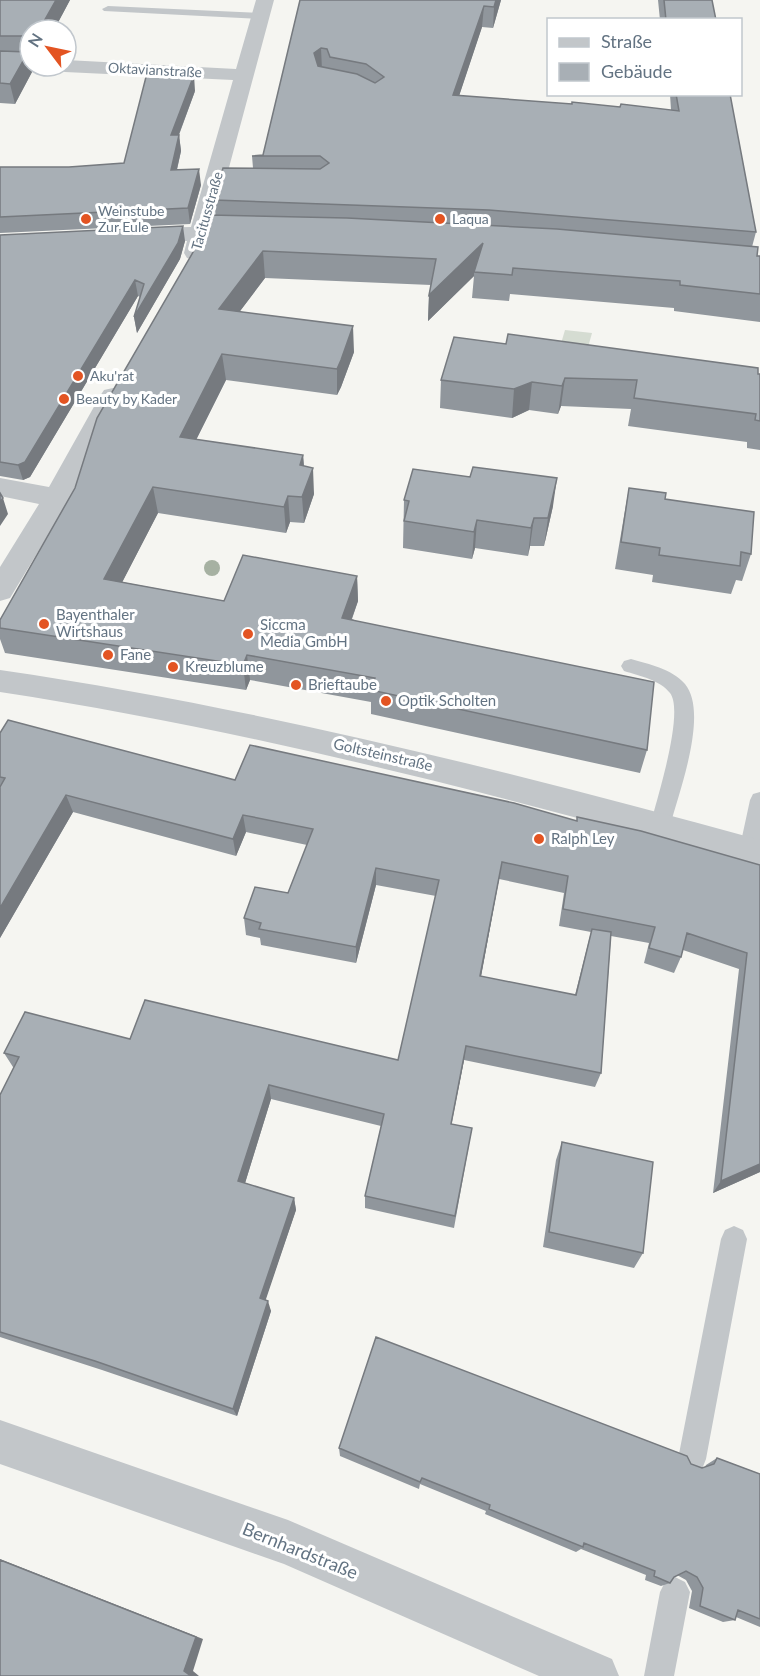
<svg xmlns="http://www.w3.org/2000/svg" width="760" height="1676" viewBox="0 0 760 1676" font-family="Lato,sans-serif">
  <rect width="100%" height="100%" fill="#f5f5f1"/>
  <path fill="#d5dcd2" d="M565,330L592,333L587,351L560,347Z"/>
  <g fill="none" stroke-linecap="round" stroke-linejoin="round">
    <path fill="#c2c6c9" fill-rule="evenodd" d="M108,6L260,13L266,16L260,19L104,11L102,9Z
      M631,659C649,664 672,669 685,684C709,713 679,792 670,826L667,832L660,835L653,832L650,826C656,802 685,712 670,693C660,680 640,676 624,671L621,666L624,661Z
      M760,792V852L757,857L750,860L743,857L739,851L750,800L753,794Z
      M734,1226L743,1230L747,1239L706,1459L702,1469L692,1473L682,1469L678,1459L721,1239L725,1230Z
      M675,1577L685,1582L690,1592L674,1676H644L660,1592L665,1582Z"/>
    <path fill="#c2c6c9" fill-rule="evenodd" d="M256,0H274L213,227L257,228L260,233L257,238L210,240L203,258L195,260L187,258L184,253L187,241L131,240L128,235L131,230L139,228L191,227L233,80L65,72L58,70L55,66H66V60L236,69Z
      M113,388L122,390L126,396L64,509L10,598L0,601V567L39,504L0,496V478L49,487L100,396L104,390Z
      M0,670C259,708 508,771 760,840V868C507,797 260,732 0,692Z
      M0,1420L288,1520L612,1659L619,1676H539L284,1564L0,1464Z"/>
  </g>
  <circle fill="#a6b1a2" cx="212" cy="568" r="8"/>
  <path fill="#90969c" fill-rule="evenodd" d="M0,0H70L54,30H30V56H28L32,72L15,104L0,103Z
    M300,0H501L493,28L482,27L459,96L572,104L671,110L670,94H730L756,232L752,247L757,256H760V322L674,311V308L510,294L509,301L472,298L474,276L428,321L429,295L431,285L265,278L240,311L354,352L341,387L337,395L226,380L196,440L303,455L304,466L314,494L304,523L290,522L286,533L158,513L122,582L224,601L357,576L358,601L352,619L647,750L640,773L371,714V702L250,680L246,690L5,653L0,639V620L75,488L216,215L214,200L253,168L252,156L263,155Z
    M658,0H712L716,20H660Z
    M195,91L179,135L181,151L177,170L201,185L190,224L0,233V167H69L124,163Z
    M0,235L185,241L180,259L137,333L134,317L140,297L138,296L30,477L23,480L0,476Z
    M760,374V450L747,448V442L628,426L631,409L561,406L558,414L529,410L512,418L440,408L441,380Z
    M470,477L553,506L544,546H530L528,556L475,548L472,559L403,548L404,500Z
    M629,488L665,499L751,554L742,581L736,580L731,594L652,582L653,575L615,569L624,516Z
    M0,733L235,780L577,821L760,865V1172L713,1193L739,969L683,950L681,957L674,973L644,963L649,943L611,936L601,1073L595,1087L464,1060L451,1124L472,1128L454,1228L365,1208V1196L381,1126L271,1099L245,1183L294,1198L296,1210L265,1300L271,1311L237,1416L102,1370L0,1337V1095L14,1067H13L4,1053L130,1039L398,1060L436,896L376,885L356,963L261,945L260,938L246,935L244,918L288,893L307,845L246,832L236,856L73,812L0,938ZM499,879L564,893L559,926L591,932L575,995L481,977Z
    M562,1142L643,1253L634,1268L543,1247L556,1160Z
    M339,1448L691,1464L702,1468L705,1467L706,1465L717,1458L760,1474V1627L736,1617L735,1620L723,1622L689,1608L692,1591L686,1580L677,1575L674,1577L670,1583L661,1586L645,1580L646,1575L581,1549L576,1552L485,1514L486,1511L420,1484L419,1489L340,1456Z"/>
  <path fill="#767a7f" d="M56,0H70L54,30H39Z
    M496,0H501L493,28L494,7Z
    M484,6L482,27L452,117L453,95Z
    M321,48L322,70L315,75L314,53Z
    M28,52L32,72L15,104L10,84Z
    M194,75L195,91L173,150L171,135Z
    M179,135L181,151L173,186L171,170Z
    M199,169L201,185L190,224L188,208Z
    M183,226L185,241L180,259L137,333L134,317Z
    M483,243L474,272V276L428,321L429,295Z
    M263,251L265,278L222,335L219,309Z
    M135,280L138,296L30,477L23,480L18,465Z
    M353,326L354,352L341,387L337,395V369Z
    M222,354L226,380L184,464L180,437Z
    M565,378L561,406L558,414L562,386Z
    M532,382L529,410L512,418L514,389Z
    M303,455L305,481L300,465Z
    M313,468L314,494L304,523L302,497Z
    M557,478L553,506L544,546L548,518Z
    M153,487L158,513L111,604L104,579Z
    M288,496L290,522L286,533L284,507Z
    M3,498L8,514L0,526V502Z
    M534,518L530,546L528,556L531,528Z
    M477,520L475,548L472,559L474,532Z
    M357,576L358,601L343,643L342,618Z
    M247,655L250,680L246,690L243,665Z
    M66,795L73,812L0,938V908Z
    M243,815L246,832L236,856L233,839Z
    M502,862L499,879L478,992L480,976Z
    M376,868V885L356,963V947Z
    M466,1046L464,1060L449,1137L451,1124Z
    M269,1085L271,1099L242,1193L238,1181Z
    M760,1164V1172L713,1193L721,1181Z
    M294,1198L296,1210L263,1308L260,1298Z
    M268,1301L271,1311L237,1416L233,1409Z
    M0,1559L203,1639L193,1671L199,1676H191L0,1560Z"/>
  <path fill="#a8afb5" stroke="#767a7f" stroke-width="1.5" fill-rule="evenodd" d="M0,0H56L39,30H30V44H28L26,36H0Z
    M300,0H496L494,7L484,6L453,95L572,104V102L620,107L621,104L679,111L676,94H730L756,232L489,210L214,200L223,168L320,169L329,163L320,156H252L263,155ZM321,48L327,49L330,57L366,64L384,77L375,83L357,74L318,66L314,53Z
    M664,0H712L716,20H666Z
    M0,51L28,52L10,84L0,83Z
    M147,73L194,75L171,135H179L171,170L199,169L188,208L0,217V167H69L124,163Z
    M209,215L347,218L557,229L758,247L757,256H760V294L680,285V281L513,268L512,275L474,272L483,243L429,295L436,259L263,251L219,309L353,326L341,360L337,369L222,354L180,437L303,455L300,465L313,468L302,497L288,496L284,507L153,487L104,579L224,601L243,555L357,576L342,618L654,682L647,750L371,690L375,678L247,655L243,665L0,628V620L75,488L97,418L203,235Z
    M183,226L178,243L134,317L144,284L135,280L25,462L18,465L0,462V235Z
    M508,334L758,368V374H760V421L755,420L756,414L634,398L637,380L565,378L562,386L532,382L514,389L441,380L454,337L506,344Z
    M473,467L557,478L548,518H534L531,528L477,520L474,532L404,521L409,501L404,500L413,469L470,477Z
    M629,488L666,493L665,499L754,512L751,554L741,552L740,566L659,555L660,548L621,542Z
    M0,493L3,498L0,502Z
    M8,720L235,780L250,745L514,803L577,821V817L641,831L760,865V1164L721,1181L747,953L687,933L681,957L649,948L655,927L563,909L568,876L502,862L480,976L576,995L592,929L611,932L601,1073L466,1046L451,1124L472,1128L455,1216L365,1196L384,1114L269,1085L238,1181L294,1198L260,1298L268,1301L233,1409L95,1361L0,1332V1095L19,1057L4,1053L25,1012L130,1039L145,1000L398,1060L439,880L376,868L356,947L259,929L261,923L244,918L255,887L288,893L313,829L243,815L233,839L66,795L0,908V787L5,778L0,777V733Z
    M562,1142L653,1162L643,1253L549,1232Z
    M376,1337L687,1456L691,1464L702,1468L714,1464L717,1458L760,1474V1619L738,1610L735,1620L700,1606L703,1588L697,1577L686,1571L674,1577L670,1583L654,1576L655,1571L584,1543L583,1547L489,1509L490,1505L422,1478L420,1482L339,1448Z
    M0,1560L196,1637L184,1671L191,1676H0Z"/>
  <g fill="#e35422" stroke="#fff" stroke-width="2">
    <circle cx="86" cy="219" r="6"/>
    <circle cx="440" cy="219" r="6"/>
    <circle cx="78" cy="376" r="6"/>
    <circle cx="64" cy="399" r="6"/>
    <circle cx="44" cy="624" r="6"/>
    <circle cx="248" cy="634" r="6"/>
    <circle cx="108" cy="655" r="6"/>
    <circle cx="173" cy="667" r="6"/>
    <circle cx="296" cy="685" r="6"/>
    <circle cx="386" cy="701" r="6"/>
    <circle cx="539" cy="839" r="6"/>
  </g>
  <g text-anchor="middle" stroke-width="6" stroke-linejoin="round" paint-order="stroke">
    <g font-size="14" fill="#637382" stroke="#fff">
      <text transform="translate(155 70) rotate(3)" y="5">Oktavianstraße</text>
      <text transform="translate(207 211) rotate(-74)" y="5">Tacitusstraße</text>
    </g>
    <g font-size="14" fill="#637382" stroke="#fff" text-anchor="start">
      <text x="98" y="216">Weinstube<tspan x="98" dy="16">Zur Eule</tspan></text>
      <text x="452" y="224">Laqua</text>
      <text x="90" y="381">Aku'rat</text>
      <text x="76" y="404">Beauty by Kader</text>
    </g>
    <g font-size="15" fill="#637382" stroke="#fff" text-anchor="start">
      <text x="56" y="620">Bayenthaler<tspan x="56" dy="17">Wirtshaus</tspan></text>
      <text x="260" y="630">Siccma<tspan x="260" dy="17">Media GmbH</tspan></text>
      <text x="120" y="660">Fane</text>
      <text x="185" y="672">Kreuzblume</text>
      <text x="308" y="690">Brieftaube</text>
      <text x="398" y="706">Optik Scholten</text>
      <text x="551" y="844">Ralph Ley</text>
    </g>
    <g font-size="15" fill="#637382" stroke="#fff">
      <text transform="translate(383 755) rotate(13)" y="5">Goltsteinstraße</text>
    </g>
    <g font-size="18" fill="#637382" stroke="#fff">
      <text transform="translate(300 1551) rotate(22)" y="6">Bernhardstraße</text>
    </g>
  </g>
  <rect x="547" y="18" width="195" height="78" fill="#ffffff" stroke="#c1c7cd" stroke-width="1.5"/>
  <rect x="559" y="38" width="30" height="9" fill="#c2c6c9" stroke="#c1c7cd" stroke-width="1.5"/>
  <text x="601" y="48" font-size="18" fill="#637382">Straße</text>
  <rect x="559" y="63" width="30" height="18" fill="#a8afb5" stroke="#c1c7cd" stroke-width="1.5"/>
  <text x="601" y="78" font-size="18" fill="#637382">Gebäude</text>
  <g transform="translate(48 48) rotate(302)"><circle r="28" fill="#ffffff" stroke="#c1c7cd" stroke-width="1.5"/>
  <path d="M0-4.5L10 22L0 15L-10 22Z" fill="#e35422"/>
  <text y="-9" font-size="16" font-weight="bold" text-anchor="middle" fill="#637382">N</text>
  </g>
</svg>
